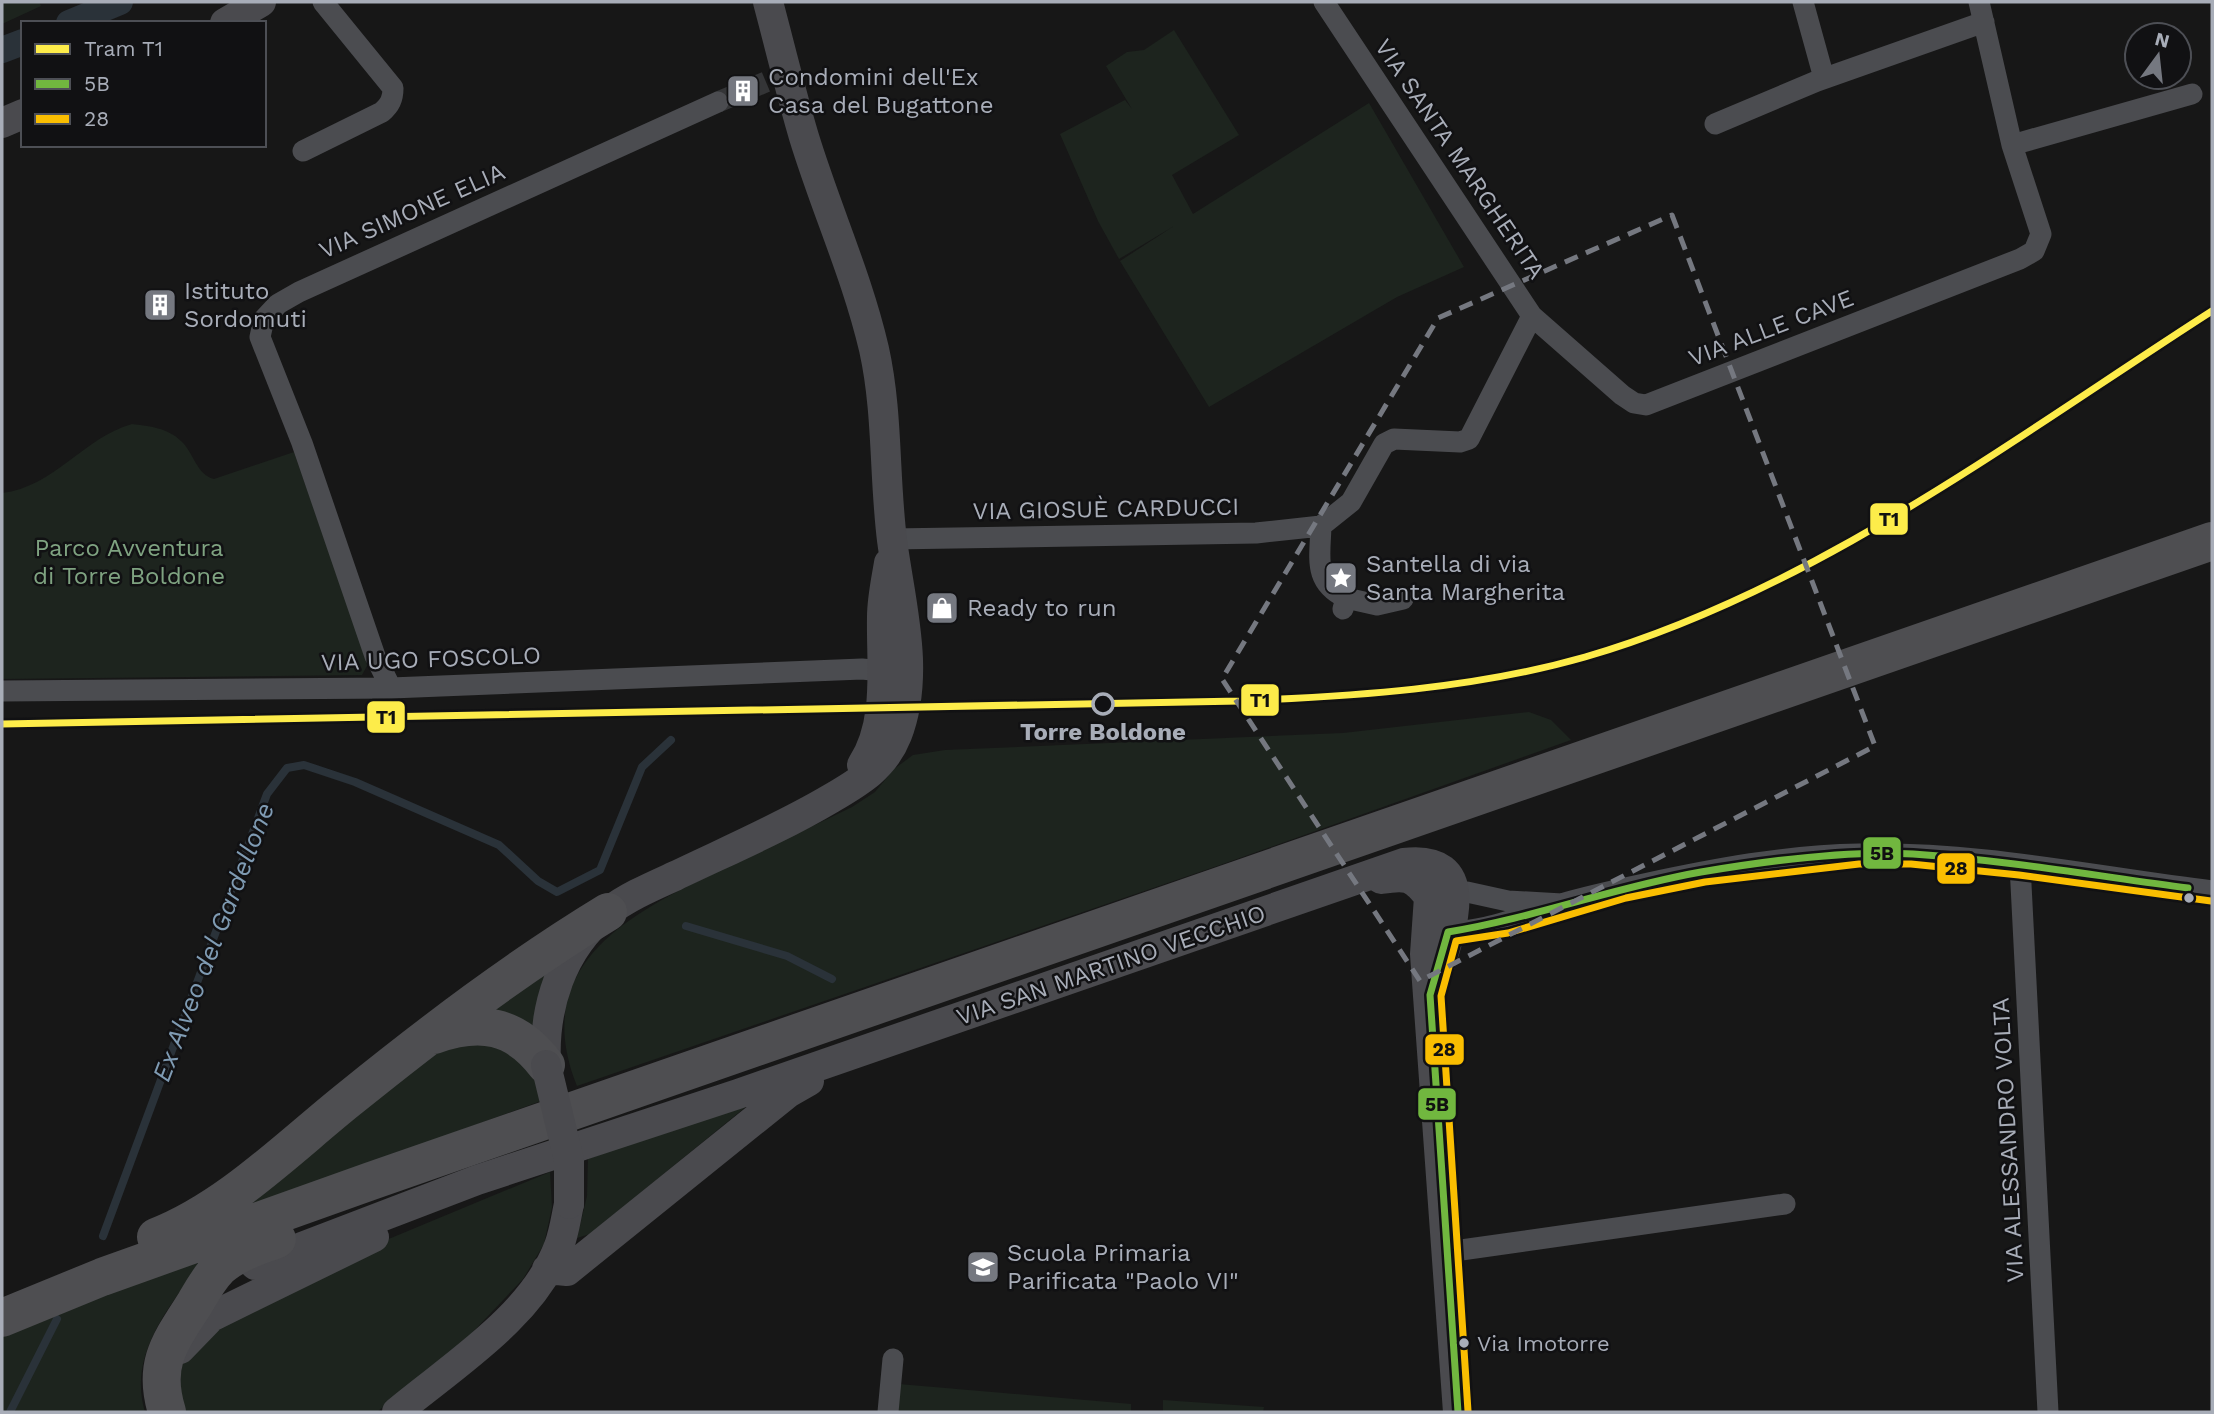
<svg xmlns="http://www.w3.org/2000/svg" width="2214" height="1414" viewBox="0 0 2214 1414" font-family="'Work Sans',sans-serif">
  <rect width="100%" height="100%" fill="#171717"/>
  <path fill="#1d241e" d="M2,2H39L41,6L2,24Z
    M1174,30L1239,135L1172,175L1193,214L1369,103L1464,267L1397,297L1209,407L1120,261L1174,226L1119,259L1098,221L1060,134L1125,100L1132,109L1106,66L1127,52L1144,50Z
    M132,424C149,426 168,428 181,441C194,453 196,474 214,479L294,452L368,664L362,675L2,679V493C54,487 83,438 132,424Z
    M1529,712L1551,720L1571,740L1220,865L577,1086C527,962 635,911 727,867C769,847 811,827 852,807L875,792L894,769L913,755L945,750L1343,733Z
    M550,961L535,1029L482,1008Z
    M457,1036L529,1055L541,1101L233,1214Z
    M753,1101L590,1234L577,1238L587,1196L588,1159Z
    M550,1172L552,1207L544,1244L523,1279L471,1334L377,1412H182C179,1382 178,1369 191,1342L379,1243Z
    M205,1258C172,1303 127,1353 145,1412H2V1337L44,1318Z
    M899,1384L1131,1404V1412H896Z
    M1163,1400L1264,1407L1263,1412H1163Z"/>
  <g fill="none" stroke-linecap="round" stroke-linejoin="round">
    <path stroke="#2a3239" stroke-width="8" d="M686,926L787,956L832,979
      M103,1236L267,794L287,768L304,765L355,782L499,845L538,881L557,892L600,870L642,767L671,740
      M10,1412L57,1319"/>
    <path stroke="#2a3239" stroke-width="26" d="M69,23L120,2
      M2,50L23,42"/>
    <path stroke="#343537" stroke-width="21" stroke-dasharray="21 10" stroke-linecap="butt" d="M718,102L768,81"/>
    <path stroke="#4b4c50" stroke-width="21" d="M1803,2L1824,78
      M1715,124L1817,81L1984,22
      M2012,145L2192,94
      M303,151L382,112C390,105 393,99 393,88L323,2
      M1532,316L1622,395L1634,403L1646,405L2020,259L2034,251L2041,234L2012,145L1979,2
      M1321,526C1320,559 1313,582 1346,598L1343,609
      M892,539L1256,533L1321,526L1351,502L1384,444L1394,439L1460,442L1469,439L1532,316L1324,2
      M1346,598L1377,605L1403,599
      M391,688L375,656L302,443L260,337L264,319L278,304L299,292L718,102
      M2,691L391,688L862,669L882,671L893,678
      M2020,865L2048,1412
      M1442,903L1467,892L1508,901L1562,904
      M1438,929C1473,938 1527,914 1561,904C1588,896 1616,890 1644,884C1714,869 1787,855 1859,854C1977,851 2096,877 2212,891
      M1447,1252L1785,1204
      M888,1412L893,1359"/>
    <path stroke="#4a4a4e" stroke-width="30" d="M225,23L261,2
      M2,123L23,114
      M862,765C890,722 881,665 882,617C882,599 886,581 889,563
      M1381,879C1407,875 1413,876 1429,897L1425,954L1458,1412
      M546,1065C543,1009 561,948 608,912C627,897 653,886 675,876C727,851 781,828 830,799C859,782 884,768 897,735C921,673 900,602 892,540C884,476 888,412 874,349C857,276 826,209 804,137C791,93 780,47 768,2
      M255,1265L477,1180L738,1094L1404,863C1489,853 1444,948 1430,995
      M547,1269L567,1271L788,1093L809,1081
      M180,1349L211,1317L374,1237
      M397,1412C452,1366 533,1316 559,1246C564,1233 566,1218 569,1204"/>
    <path stroke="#4e4e51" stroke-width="38" d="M434,1035C480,1019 515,1024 546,1065
      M156,1237C228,1209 289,1147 349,1099C432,1032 516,968 608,912
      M2,1318L102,1277L371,1181L2212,541
      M167,1412C152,1364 170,1342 195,1303C202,1291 209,1278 219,1268C235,1253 257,1247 277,1239"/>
    <path stroke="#4a4a4e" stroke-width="30" d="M546,1065L569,1160V1204"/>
    <defs>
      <path id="bus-1" d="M1458,1412L1430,995L1448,932C1534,918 1615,887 1701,872C1766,861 1849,850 1913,854C2005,860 2097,876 2188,888"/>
      <path id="bus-2" d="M1468,1411L1441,996L1456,941L1508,933L1626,898L1705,882L1859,864H1911L2019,875L2211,901"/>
    </defs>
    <use href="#bus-1" stroke="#111113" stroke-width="12"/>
    <use href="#bus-2" stroke="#111113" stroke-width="12"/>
    <use href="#bus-1" stroke="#71b73f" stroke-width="7"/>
    <use href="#bus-2" stroke="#fabe01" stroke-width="7"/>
    <defs>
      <path id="tram-1" d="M2,724L1240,701C1356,696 1473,689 1585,657C1813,591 2014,438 2212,311"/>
    </defs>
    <use href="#tram-1" stroke="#111113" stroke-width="12"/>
    <use href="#tram-1" stroke="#fdec4a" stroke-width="7"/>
  </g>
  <path fill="none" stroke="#757880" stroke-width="5" stroke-dasharray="14 9" stroke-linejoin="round" d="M1672,215L1875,746L1420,981L1222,679L1438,318Z"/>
  <defs>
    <symbol id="building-square" viewBox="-11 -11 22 22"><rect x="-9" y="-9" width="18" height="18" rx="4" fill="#757880" stroke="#111113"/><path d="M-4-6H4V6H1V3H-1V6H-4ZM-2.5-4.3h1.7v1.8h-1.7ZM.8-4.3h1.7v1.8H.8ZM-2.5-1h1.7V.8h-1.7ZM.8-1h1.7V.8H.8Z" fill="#fff"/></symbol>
    <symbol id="sight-square" viewBox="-11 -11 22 22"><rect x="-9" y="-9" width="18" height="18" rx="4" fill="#757880" stroke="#111113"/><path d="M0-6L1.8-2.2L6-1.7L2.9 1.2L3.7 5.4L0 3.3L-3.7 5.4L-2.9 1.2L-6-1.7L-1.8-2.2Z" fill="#fff"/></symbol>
    <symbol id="shop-square" viewBox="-11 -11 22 22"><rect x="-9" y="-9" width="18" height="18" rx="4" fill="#757880" stroke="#111113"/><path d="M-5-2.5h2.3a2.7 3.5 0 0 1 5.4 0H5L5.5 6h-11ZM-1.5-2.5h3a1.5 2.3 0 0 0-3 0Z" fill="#fff"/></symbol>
    <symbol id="school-square" viewBox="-11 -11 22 22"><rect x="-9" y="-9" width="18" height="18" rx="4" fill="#757880" stroke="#111113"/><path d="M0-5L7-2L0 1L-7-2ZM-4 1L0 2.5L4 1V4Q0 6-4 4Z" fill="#fff"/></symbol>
  </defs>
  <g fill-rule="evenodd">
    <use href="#building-square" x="724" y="72" width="38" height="38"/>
    <use href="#building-square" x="141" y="286" width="38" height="38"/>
    <use href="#sight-square" x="1322" y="559" width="38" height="38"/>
    <use href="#shop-square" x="923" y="589" width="38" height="38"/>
    <use href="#school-square" x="964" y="1248" width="38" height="38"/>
  </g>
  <circle fill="#111113" stroke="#a8adb8" stroke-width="3.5" cx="1103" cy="704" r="10"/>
  <g fill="#a8adb8" stroke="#111113" stroke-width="2.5">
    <circle cx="2189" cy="898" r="6"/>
    <circle cx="1464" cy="1343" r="6"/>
  </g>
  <g text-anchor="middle" stroke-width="5" stroke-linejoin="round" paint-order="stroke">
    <g font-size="22" fill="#a8adb8" stroke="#111113" text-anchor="start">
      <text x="1477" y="1351">Via Imotorre</text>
    </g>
    <g font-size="24" fill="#a8adb8" stroke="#111113" text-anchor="start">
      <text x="768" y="85">Condomini dell'Ex<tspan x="768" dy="28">Casa del Bugattone</tspan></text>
      <text x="184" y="299">Istituto<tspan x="184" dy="28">Sordomuti</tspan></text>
      <text x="1366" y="572">Santella di via<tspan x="1366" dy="28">Santa Margherita</tspan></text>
      <text x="967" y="616">Ready to run</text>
      <text x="1007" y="1261">Scuola Primaria<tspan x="1007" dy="28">Parificata "Paolo VI"</tspan></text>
    </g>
    <g font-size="24" fill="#a8adb8" stroke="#111113">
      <text transform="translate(1460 159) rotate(56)" y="8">VIA SANTA MARGHERITA</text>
      <text transform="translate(412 211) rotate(-24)" y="8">VIA SIMONE ELIA</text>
      <text transform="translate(1771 328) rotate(-21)" y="8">VIA ALLE CAVE</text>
      <text transform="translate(1106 509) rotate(-1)" y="8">VIA GIOSUÈ CARDUCCI</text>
      <text transform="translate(431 659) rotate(-2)" y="8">VIA UGO FOSCOLO</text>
      <text transform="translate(1111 965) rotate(-19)" y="8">VIA SAN MARTINO VECCHIO</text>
      <text transform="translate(2008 1140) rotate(-93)" y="8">VIA ALESSANDRO VOLTA</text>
    </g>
    <g font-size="24" fill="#7fa381" stroke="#111113">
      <text x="129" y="556">Parco Avventura<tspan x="129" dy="28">di Torre Boldone</tspan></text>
    </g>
    <g font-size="24" font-weight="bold" fill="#a8adb8" stroke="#111113">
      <text x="1103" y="740">Torre Boldone</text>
    </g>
    <g font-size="26" font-style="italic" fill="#7f9bb3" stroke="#111113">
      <text transform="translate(213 942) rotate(-69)" y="9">Ex Alveo del Gardellone</text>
    </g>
  </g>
  <g stroke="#111113" stroke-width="2.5">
    <rect x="1869" y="502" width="40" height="34" rx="7" fill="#fdec4a"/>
    <rect x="1240" y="683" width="40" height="34" rx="7" fill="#fdec4a"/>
    <rect x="366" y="700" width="40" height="34" rx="7" fill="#fdec4a"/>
    <rect x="1862" y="836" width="40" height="34" rx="7" fill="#71b73f"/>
    <rect x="1936" y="852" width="40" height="33" rx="7" fill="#fabe01"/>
    <rect x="1424" y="1033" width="41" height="33" rx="7" fill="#fabe01"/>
    <rect x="1417" y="1087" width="40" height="34" rx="7" fill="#71b73f"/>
  </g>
  <g font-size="19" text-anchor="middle" font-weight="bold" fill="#111">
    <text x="1889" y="526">T1</text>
    <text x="1260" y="707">T1</text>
    <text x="386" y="724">T1</text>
    <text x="1882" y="860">5B</text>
    <text x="1956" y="875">28</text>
    <text x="1444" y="1056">28</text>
    <text x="1437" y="1111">5B</text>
  </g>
  <rect width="2214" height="1414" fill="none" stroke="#a8adb8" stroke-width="7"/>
  <rect x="21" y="21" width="245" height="126" fill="#111113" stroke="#4d4f55" stroke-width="2"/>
  <rect x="35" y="44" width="35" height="10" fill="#fdec4a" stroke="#4d4f55" stroke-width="2"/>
  <text x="84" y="56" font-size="21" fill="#a8adb8">Tram T1</text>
  <rect x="35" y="79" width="35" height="10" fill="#71b73f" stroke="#4d4f55" stroke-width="2"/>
  <text x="84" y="91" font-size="21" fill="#a8adb8">5B</text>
  <rect x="35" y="114" width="35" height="10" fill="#fabe01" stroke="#4d4f55" stroke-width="2"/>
  <text x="84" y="126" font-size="21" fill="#a8adb8">28</text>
  <g transform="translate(2158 56) rotate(15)"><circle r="33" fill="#111113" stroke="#4d4f55" stroke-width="2"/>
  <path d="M0-5L12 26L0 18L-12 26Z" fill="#757880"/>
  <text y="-10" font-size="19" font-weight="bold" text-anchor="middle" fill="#a8adb8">N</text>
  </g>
</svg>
